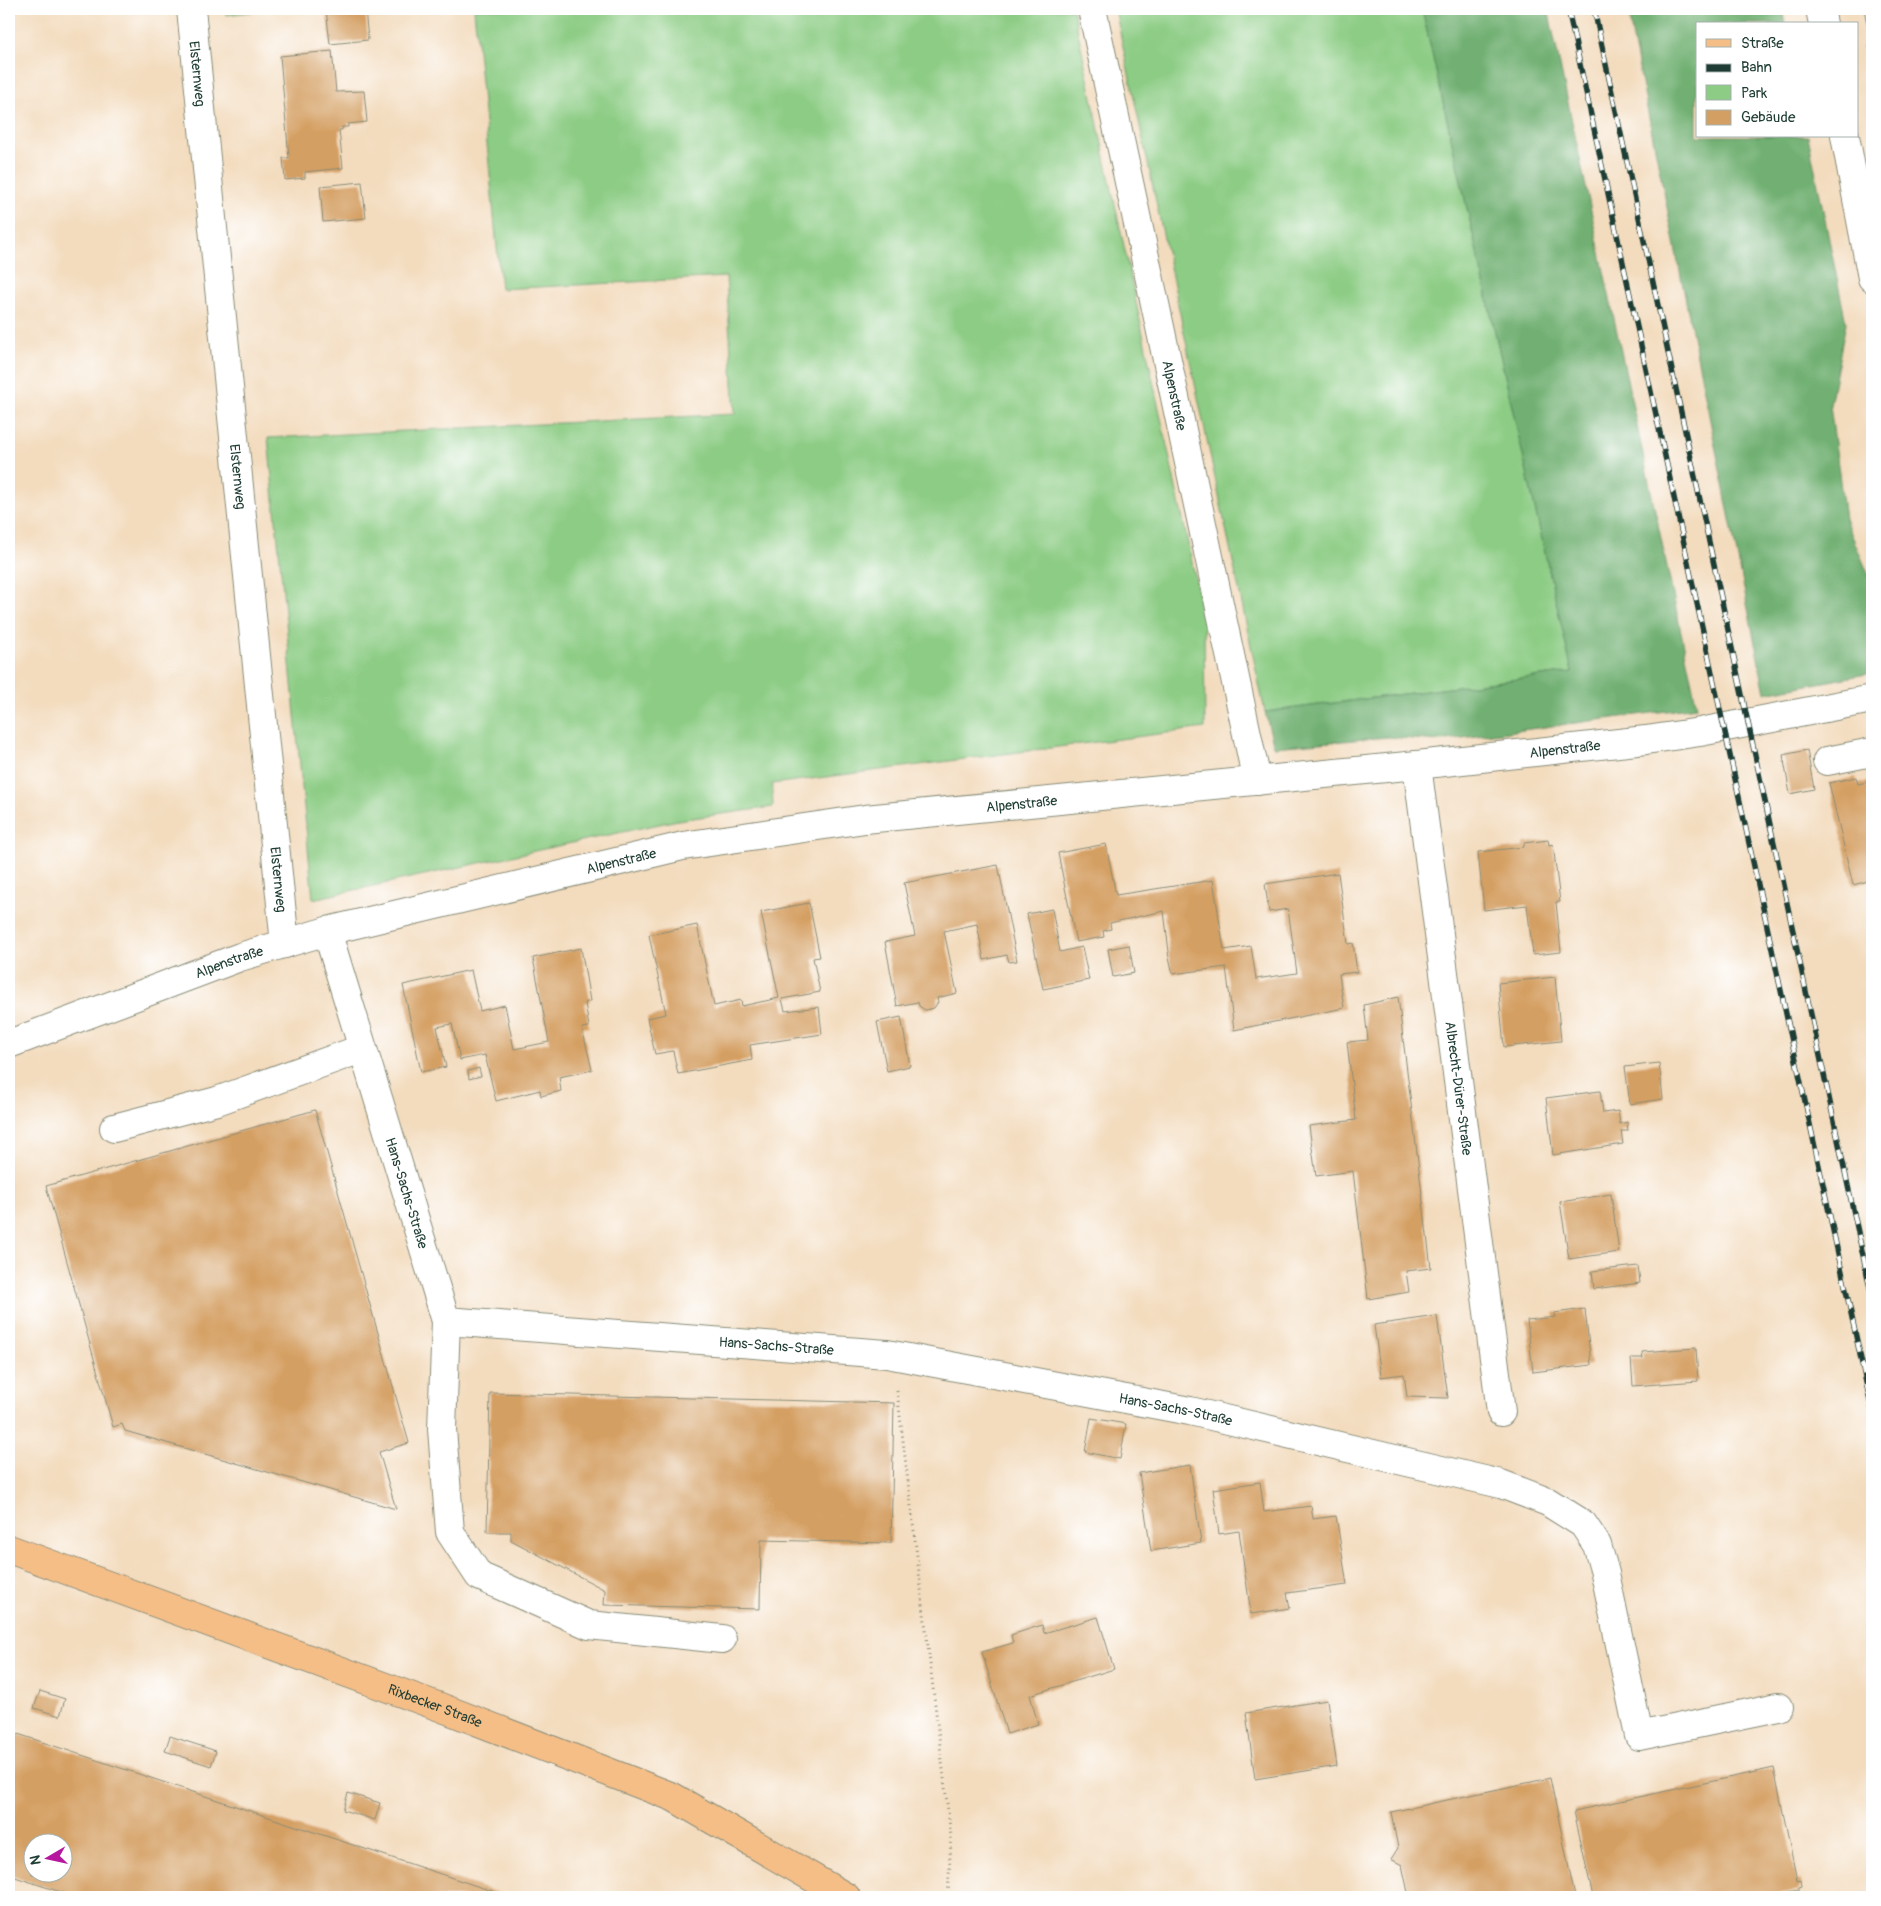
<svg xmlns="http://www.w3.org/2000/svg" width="1881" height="1906" viewBox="0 0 1881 1906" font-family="Pangolin,sans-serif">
  <rect width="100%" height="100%" fill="#fff"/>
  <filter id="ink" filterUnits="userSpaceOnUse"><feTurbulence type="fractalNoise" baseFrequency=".02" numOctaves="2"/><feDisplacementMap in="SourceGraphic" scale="10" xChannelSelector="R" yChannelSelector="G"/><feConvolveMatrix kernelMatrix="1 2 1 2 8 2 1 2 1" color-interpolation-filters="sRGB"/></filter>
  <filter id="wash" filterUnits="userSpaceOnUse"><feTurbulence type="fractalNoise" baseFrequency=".0096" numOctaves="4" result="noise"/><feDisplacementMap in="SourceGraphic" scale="20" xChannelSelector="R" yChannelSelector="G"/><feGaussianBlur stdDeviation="1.12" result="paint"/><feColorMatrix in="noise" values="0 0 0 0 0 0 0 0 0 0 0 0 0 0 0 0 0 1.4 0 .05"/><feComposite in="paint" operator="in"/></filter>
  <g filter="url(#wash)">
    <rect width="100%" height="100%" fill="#f3dbbd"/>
    <path fill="#8ccc84" stroke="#56845c" d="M225,9H274L226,15Z
      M474,9H1073L1204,618L1205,728L772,784L773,807L678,820L313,899L268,438L735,414L726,277L501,289Z
      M1115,9H1422L1572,672L1265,712Z"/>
    <path fill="#71b072" stroke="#487653" d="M1422,9H1548L1697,707L1439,741L1388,737L1274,747L1265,712L1572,672Z
      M1627,9H1782L1785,24H1697V136H1808L1846,323L1830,405L1845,519L1872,583V673L1765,693Z"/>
    <g id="blocks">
      <path fill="#d49f62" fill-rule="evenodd" d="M326,9H365L368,40L330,44Z
        M1864,9H1872V59L1868,44H1871Z
        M332,51L336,92L364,91L367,122L348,124V127H342V130H339L343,168L305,172V178L285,180L283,158H289L280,56Z
        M362,182L366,218L323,222L320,186Z
        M1807,750L1814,789L1790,794L1783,755Z
        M1856,777L1858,784L1872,781V880L1853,885L1829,783Z
        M1548,840L1549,845L1553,844L1560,902H1556L1561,952L1533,955L1527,905L1484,910L1478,852L1524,847V843Z
        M1106,844L1116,895L1213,880L1224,950L1251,946L1256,979L1297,973L1288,909L1269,912L1265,884L1338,873L1348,944L1353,943L1357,972L1339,974L1344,1008L1234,1030L1226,967L1173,974L1168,953L1169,952L1164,911L1110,923L1111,929L1103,931L1104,937L1076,942L1058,853Z
        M998,865L1017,961L1009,962L1007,955L984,960L977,924L944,931L957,993L937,998L938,1002L934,1008L925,1010L919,1006L918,1002L897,1006L885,942L915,936L904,883Z
        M809,903L820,957L813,958L820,992L782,999L785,1011L819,1007L822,1034L750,1045L752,1060L678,1074L673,1051L655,1054L647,1018L666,1014L649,935L697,925L714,1006L741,1000L742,1006L779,998L761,912Z
        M1052,909L1060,952L1082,947L1089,980L1043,989L1027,914Z
        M1129,945L1134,973L1113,977L1108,949Z
        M581,948L590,1001L585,1003L589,1027L582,1028L592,1070L559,1077L561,1091L541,1096L540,1090L496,1101L485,1055L460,1060L452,1024L437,1027L446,1067L421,1072L403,985L471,970L480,1011L505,1005L514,1049L549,1042L533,958Z
        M1555,977L1561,1041L1504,1047L1498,983Z
        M1398,997L1431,1268L1406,1271L1409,1292L1368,1299L1353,1171L1316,1176L1309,1126L1356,1120L1347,1042L1368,1040L1364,1005Z
        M901,1017L910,1066L887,1071L877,1022Z
        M1659,1063L1663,1099L1630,1104L1625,1067Z
        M479,1068L481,1076L469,1079L468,1071Z
        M1600,1091L1603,1113L1618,1111L1620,1124L1627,1122L1628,1131H1621L1623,1144L1553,1155L1546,1098Z
        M315,1110L409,1443L379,1452L396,1509L125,1431L122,1424L113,1427L46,1186Z
        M1611,1194L1619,1252L1569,1259L1560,1202Z
        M1638,1266L1640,1283L1594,1289L1592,1271Z
        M1585,1309L1591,1365L1533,1372L1527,1320L1555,1317L1554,1313Z
        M1437,1316L1448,1398L1407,1397L1404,1374L1381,1377L1374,1325Z
        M1696,1348L1698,1381L1633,1386L1631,1358H1643L1642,1352Z
        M490,1393L894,1403L891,1543L761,1540L760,1609L604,1605L605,1590L511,1540V1532H487Z
        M1091,1418L1126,1424L1120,1459L1085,1452Z
        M1190,1465L1201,1543L1151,1551L1139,1473Z
        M1260,1482L1264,1512L1311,1506L1313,1519L1336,1516L1347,1585L1287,1593L1290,1608L1251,1614L1239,1531L1219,1534L1213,1489Z
        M1098,1617L1114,1669L1030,1695L1038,1724L1007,1734L982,1652L1013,1643L1011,1635L1042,1625L1044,1633Z
        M40,1691L65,1699L60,1716L34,1708Z
        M1327,1700L1337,1766L1255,1779L1246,1713Z
        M9,1731L510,1897H76L9,1875ZM32,1844H62V1874H32Z
        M170,1736L216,1751L211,1766L165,1751Z
        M1774,1768L1797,1881L1801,1880L1802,1886L1799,1887V1890L1762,1897H1593L1574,1811Z
        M1550,1778L1575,1897H1445L1444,1894L1428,1897H1409L1402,1865L1391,1859L1398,1848L1391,1812Z
        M348,1793L380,1803L375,1820L343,1810Z"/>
    </g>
  </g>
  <g filter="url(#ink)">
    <use href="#blocks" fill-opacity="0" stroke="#898c78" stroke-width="1"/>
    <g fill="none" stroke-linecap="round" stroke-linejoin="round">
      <defs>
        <g id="minor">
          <path id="s1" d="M191,9L285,944"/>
          <path id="s2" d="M1092,9L1257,781"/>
          <path d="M1820,9L1823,24"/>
          <path d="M1845,136L1872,278"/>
          <path d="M1827,761L1872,752"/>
          <path id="s3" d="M1417,765L1501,1412"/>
          <path id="s4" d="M327,931L446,1321L887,1354L1190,1411L1501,1484L1548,1502L1583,1524L1597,1545L1605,1573L1639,1736L1778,1707"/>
          <path id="s5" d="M9,1044L240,957L327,931L683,846L865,819L1417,765L1646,740L1700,732L1872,699"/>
          <path d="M114,1128L217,1101L361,1049"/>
          <path d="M446,1321L442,1429L450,1532L479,1576L589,1625L722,1639"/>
        </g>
        <g id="major">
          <path id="s6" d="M9,1549L440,1707L673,1797L846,1897"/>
        </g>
      </defs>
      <use href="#minor" stroke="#898c78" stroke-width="30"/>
      <use href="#major" stroke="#898c78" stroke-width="30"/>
      <path stroke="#898c78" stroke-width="3" stroke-dasharray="1 4" stroke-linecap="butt" d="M897,1391L951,1836L948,1897"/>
      <use href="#minor" stroke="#fff" stroke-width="28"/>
      <use href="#major" stroke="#f6be87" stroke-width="28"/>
      <defs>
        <path id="rail" d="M1568,9L1872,1410
          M1594,9L1872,1297"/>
      </defs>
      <use href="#rail" stroke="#1f3d34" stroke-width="5.5"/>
      <use href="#rail" stroke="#fff" stroke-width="4" stroke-dasharray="11" stroke-linecap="butt"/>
    </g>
  </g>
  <g text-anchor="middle" stroke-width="4" stroke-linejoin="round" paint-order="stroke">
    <g font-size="14" fill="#1f3d34" stroke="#fff">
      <text dy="5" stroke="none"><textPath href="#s1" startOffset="65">Elsternweg</textPath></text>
      <text dy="5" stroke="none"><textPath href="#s2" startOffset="395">Alpenstraße</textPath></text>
      <text dy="5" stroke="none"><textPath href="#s1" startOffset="470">Elsternweg</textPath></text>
      <text dy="5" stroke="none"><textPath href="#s5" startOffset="1591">Alpenstraße</textPath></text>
      <text dy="5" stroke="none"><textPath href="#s5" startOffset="1045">Alpenstraße</textPath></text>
      <text dy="5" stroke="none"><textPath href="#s5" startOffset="640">Alpenstraße</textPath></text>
      <text dy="5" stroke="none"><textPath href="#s1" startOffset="875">Elsternweg</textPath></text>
      <text dy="5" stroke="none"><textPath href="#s5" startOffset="235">Alpenstraße</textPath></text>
      <text dy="5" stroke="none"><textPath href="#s3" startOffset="326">Albrecht-Dürer-Straße</textPath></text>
      <text dy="5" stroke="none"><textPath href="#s4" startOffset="274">Hans-Sachs-Straße</textPath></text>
      <text dy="5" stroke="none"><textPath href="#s4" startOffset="739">Hans-Sachs-Straße</textPath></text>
      <text dy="5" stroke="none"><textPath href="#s4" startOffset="1144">Hans-Sachs-Straße</textPath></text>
      <text dy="5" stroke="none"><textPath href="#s6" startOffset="454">Rixbecker Straße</textPath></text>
    </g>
  </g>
  <rect width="1881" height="1906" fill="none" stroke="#fff" stroke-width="30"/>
  <rect x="1696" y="22" width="162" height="115" fill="#ffffff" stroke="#a5b1ae"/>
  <rect x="1706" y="39" width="25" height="8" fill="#f6be87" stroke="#a5b1ae"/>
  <text x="1741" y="48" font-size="15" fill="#1f3d34">Straße</text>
  <rect x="1706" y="64" width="25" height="8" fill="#1f3d34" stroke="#a5b1ae"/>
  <text x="1741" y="72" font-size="15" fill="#1f3d34">Bahn</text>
  <rect x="1706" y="85" width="25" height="15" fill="#8ccc84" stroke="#a5b1ae"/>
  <text x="1741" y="98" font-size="15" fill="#1f3d34">Park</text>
  <rect x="1706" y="110" width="25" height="15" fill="#d49f62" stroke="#a5b1ae"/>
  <text x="1741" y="122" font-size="15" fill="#1f3d34">Gebäude</text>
  <g transform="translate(48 1858) rotate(261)"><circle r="24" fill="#ffffff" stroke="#a5b1ae"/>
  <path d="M0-4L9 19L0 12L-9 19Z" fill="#b5179e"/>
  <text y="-8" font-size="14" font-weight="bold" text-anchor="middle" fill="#1f3d34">N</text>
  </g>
</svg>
